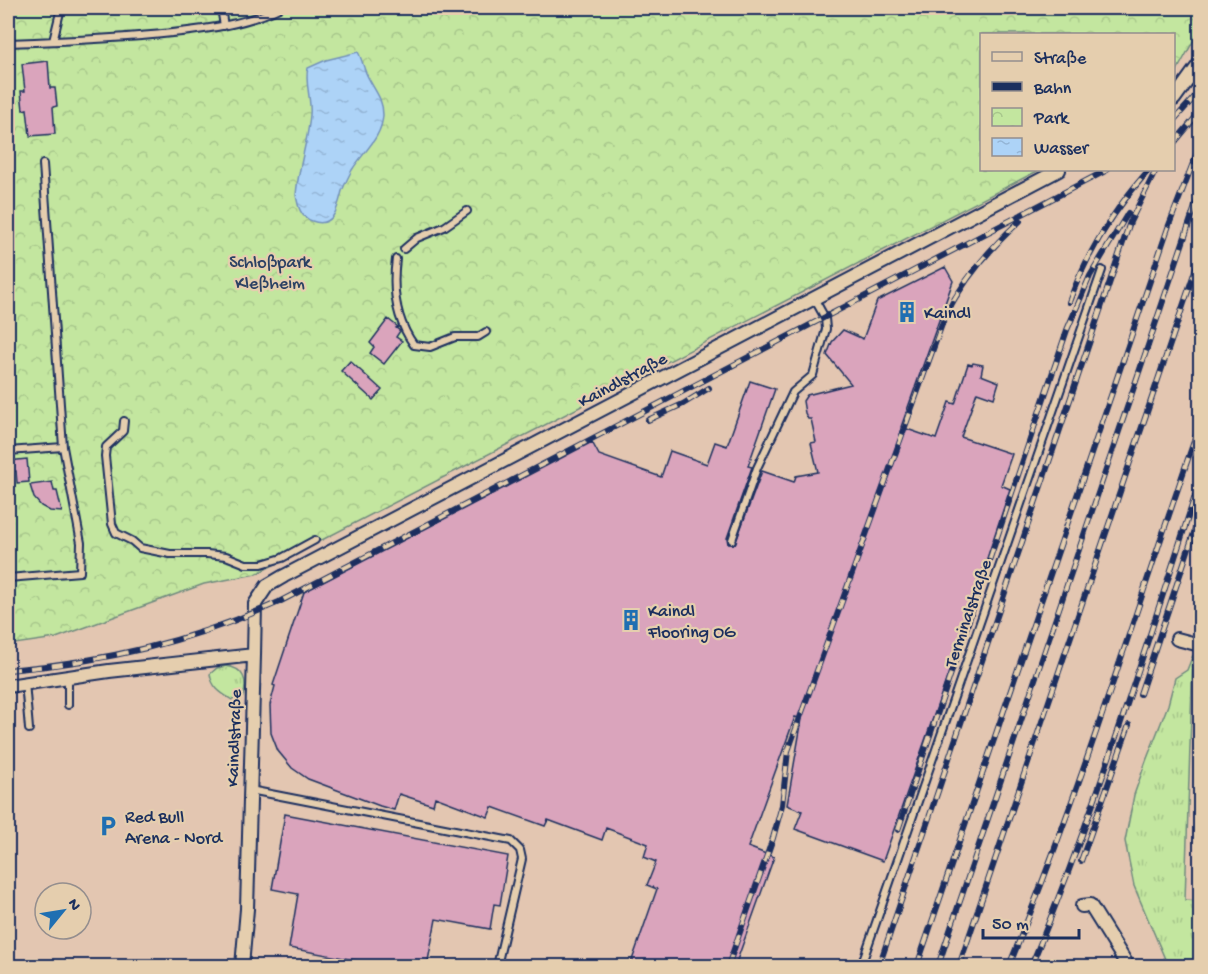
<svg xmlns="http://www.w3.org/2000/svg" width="1208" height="974" viewBox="0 0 1208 974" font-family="'Gochi Hand',sans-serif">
  <defs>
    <pattern id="grass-tufts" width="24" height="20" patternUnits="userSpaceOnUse" patternTransform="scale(1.5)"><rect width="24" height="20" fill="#c3e69f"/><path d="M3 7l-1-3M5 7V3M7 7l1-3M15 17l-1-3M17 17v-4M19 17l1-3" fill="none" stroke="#a7c68b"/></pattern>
    <pattern id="park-crowns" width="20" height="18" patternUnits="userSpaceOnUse" patternTransform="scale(1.5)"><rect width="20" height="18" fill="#c3e69f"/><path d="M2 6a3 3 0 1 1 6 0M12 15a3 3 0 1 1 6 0" fill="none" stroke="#a7c68b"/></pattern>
    <pattern id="water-ripples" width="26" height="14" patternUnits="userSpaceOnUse" patternTransform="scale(1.5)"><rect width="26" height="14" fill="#add3f7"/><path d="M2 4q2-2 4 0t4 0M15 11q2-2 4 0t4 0" fill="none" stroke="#94b5d6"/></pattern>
  </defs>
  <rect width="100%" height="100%" fill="#e3c6b1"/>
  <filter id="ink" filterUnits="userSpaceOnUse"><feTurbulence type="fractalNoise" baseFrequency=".0167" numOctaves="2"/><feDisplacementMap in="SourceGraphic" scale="12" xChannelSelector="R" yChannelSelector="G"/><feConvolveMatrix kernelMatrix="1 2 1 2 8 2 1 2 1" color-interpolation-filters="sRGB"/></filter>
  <g filter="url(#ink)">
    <path fill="url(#grass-tufts)" stroke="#6f8a7e" stroke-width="1.5" d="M1193,655L1185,900L1200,901V966H1168L1134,886L1125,841L1134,795L1146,761L1168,705L1175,678L1187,670Z
      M226,666C244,668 248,681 243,697L232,700C221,693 212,688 210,674L217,668Z"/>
    <path fill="url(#park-crowns)" stroke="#6f8a7e" stroke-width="1.5" d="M8,8H1200V29L1174,76V34H982V170H1039L256,574L204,584L56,638L8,645Z"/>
    <path fill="url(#water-ripples)" stroke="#7391ba" stroke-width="1.5" d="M358,52C362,59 363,66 366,73C373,89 383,97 383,115C382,138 363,152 352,170C348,177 345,184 342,191C338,207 334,229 312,221C300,217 298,206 296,195C298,168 308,142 310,115C312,100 304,82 308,68L326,60Z"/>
    <path fill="#daa4bc" stroke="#1b2f5e" stroke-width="1.5" d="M48,61L50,88H55L57,106L53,107L55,134L30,136L27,109L23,110L21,91H25L22,64Z
      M945,267L953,281L901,427L936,439L949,402L955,404L968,364L972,365L973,363L983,365L981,375L999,382L994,398L977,392L961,437L1012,454L1001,485L1010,489L957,649L883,861L795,829L802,811L787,805L802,719L795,717L748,847L774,857L735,966H630L657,889L647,885L656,862L644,857L648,844L606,828L602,840L548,820L545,826L492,807L488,817L435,797L433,805L399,794L394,810L380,806L308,779L292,768L278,751L271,733L270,705L275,686L273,685L304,592L592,442L599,455L661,477L670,451L707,464L715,442L727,446L750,381L775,389L748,466L752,467L727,538L728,544H735L762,471L794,482L796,476L818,472L811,443L816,442L811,419H808L805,413L803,401L807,395L851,384L827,355L832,342L843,330L863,339L877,301Z
      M388,319L398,327L396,328L400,331L396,337L402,341L384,364L370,353L374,347L370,343Z
      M350,361L382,390L373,400L341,371Z
      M27,459L29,482L17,483L16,471L8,472V461Z
      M52,482L54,491H57L62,512L50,511L41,506L34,498L30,485Z
      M285,814L508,856L500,905L494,904L490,929L436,919L427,966H387L289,948L298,894L272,889Z"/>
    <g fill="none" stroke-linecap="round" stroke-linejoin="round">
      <defs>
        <path id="lane" d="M221,8L224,26
          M53,41L61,8
          M8,43C63,41 118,39 172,33C209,29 246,24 279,8
          M404,249L417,238L444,227L467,211
          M396,259C392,289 396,320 414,345L430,347L455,337H478L486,332
          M124,421L123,431L106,447L105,456L112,524L116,533L132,541L140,548L170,554H207L226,556L246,564H262L282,558L315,540
          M8,451L63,447
          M732,540L757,468L793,392L813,375L826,329L825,318L814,298
          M8,578L80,572L81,543L63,447L43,164
          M25,682L29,729
          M68,705V677
          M250,790L511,841L520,850L522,859L497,966
          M861,966L1102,270"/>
        <path id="street" d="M1174,99L1200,63
          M1177,639L1200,645
          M8,686L109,671L254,655L255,604L267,586L284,576L1059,170
          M1082,906L1090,905L1128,966
          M242,966L247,909L254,655"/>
      </defs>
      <use href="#lane" stroke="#1b2f5e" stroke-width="10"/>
      <use href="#street" stroke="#1b2f5e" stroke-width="16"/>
      <use href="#lane" stroke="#e5ceae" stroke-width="6"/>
      <use href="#street" stroke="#e5ceae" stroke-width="12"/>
      <defs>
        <path id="rail" d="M1174,120L1200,91
          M1174,143L1200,112
          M1069,302C1087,253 1113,211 1147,172
          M648,420L683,404L709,388
          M8,670C104,662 190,642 279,602L1107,170
          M1140,694L1200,515
          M898,830L1067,330L1090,276L1128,213
          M1081,861L1129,725
          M728,966L773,838L782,805L788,751L945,316C964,279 989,249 1020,221
          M879,966L1130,222L1156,170
          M917,966L1169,225L1200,145
          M938,966L1200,192
          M959,966L1200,256
          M1009,966C1082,789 1137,605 1200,424
          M1031,966C1097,808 1146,644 1200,481"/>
      </defs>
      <use href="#rail" stroke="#1b2f5e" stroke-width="6"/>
      <use href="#rail" stroke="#e5ceae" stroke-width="4" stroke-dasharray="11" stroke-linecap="butt"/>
    </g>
  </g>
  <defs>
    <symbol id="building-bare" viewBox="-9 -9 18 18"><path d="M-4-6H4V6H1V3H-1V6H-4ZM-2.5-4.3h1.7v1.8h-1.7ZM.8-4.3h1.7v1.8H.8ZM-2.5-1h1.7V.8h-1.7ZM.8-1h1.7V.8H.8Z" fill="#1f6fb2" stroke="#e5ceae" stroke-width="2.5" paint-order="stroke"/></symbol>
    <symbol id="parking-bare" viewBox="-9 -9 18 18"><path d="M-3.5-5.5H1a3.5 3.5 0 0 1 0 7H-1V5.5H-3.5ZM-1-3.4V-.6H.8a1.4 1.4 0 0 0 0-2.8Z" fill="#1f6fb2" stroke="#e5ceae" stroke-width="2.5" paint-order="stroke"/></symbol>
  </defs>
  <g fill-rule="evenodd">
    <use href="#building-bare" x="892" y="297" width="30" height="30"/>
    <use href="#building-bare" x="616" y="605" width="30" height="30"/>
    <use href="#parking-bare" x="93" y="811" width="30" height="30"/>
  </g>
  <g text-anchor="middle" stroke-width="4.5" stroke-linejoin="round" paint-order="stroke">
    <g font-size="18" fill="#2c4164" stroke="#e5ceae">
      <text x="270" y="267">Schloßpark<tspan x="270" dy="21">Kleßheim</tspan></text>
    </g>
    <g font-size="18" fill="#1b2f5e" stroke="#e5ceae" text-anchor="start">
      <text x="924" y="318">Kaindl</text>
      <text x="648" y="616">Kaindl<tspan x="648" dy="21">Flooring OG</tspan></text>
      <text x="125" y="822">Red Bull<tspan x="125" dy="21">Arena - Nord</tspan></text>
    </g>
    <g font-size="18" fill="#1b2f5e" stroke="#e5ceae">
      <text transform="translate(622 379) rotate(-28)" y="6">Kaindlstraße</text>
      <text transform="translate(967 613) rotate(-71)" y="6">Terminalstraße</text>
      <text transform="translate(233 738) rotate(-88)" y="6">Kaindlstraße</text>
    </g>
  </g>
  <rect width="1208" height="974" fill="none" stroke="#e5ceae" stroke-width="30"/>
  <rect x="15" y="15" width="1178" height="944" fill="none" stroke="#1b2f5e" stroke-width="2" filter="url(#ink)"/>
  <rect x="980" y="33" width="195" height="138" fill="#e5ceae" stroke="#948e8e" stroke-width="1.5"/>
  <rect x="992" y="52" width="30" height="9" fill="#e5ceae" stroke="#948e8e" stroke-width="1.5"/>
  <text x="1034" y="63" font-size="18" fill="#1b2f5e">Straße</text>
  <rect x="992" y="82" width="30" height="9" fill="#1b2f5e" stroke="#948e8e" stroke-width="1.5"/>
  <text x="1034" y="93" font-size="18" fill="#1b2f5e">Bahn</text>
  <rect x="992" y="108" width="30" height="18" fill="url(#park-crowns)" stroke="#948e8e" stroke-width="1.5"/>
  <text x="1034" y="123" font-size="18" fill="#1b2f5e">Park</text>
  <rect x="992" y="138" width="30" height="18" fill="url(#water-ripples)" stroke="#948e8e" stroke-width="1.5"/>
  <text x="1034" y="153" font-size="18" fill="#1b2f5e">Wasser</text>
  <g transform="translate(63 911) rotate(60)"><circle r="28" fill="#e5ceae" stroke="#948e8e" stroke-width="1.5"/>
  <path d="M0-4.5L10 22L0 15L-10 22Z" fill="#1f6fb2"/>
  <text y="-9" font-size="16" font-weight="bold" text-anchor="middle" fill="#1b2f5e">N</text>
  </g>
  <path d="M983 929v9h96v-9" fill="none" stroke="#1b2f5e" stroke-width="3"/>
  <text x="992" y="929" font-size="18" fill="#1b2f5e" stroke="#e5ceae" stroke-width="4.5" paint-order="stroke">50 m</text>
</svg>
